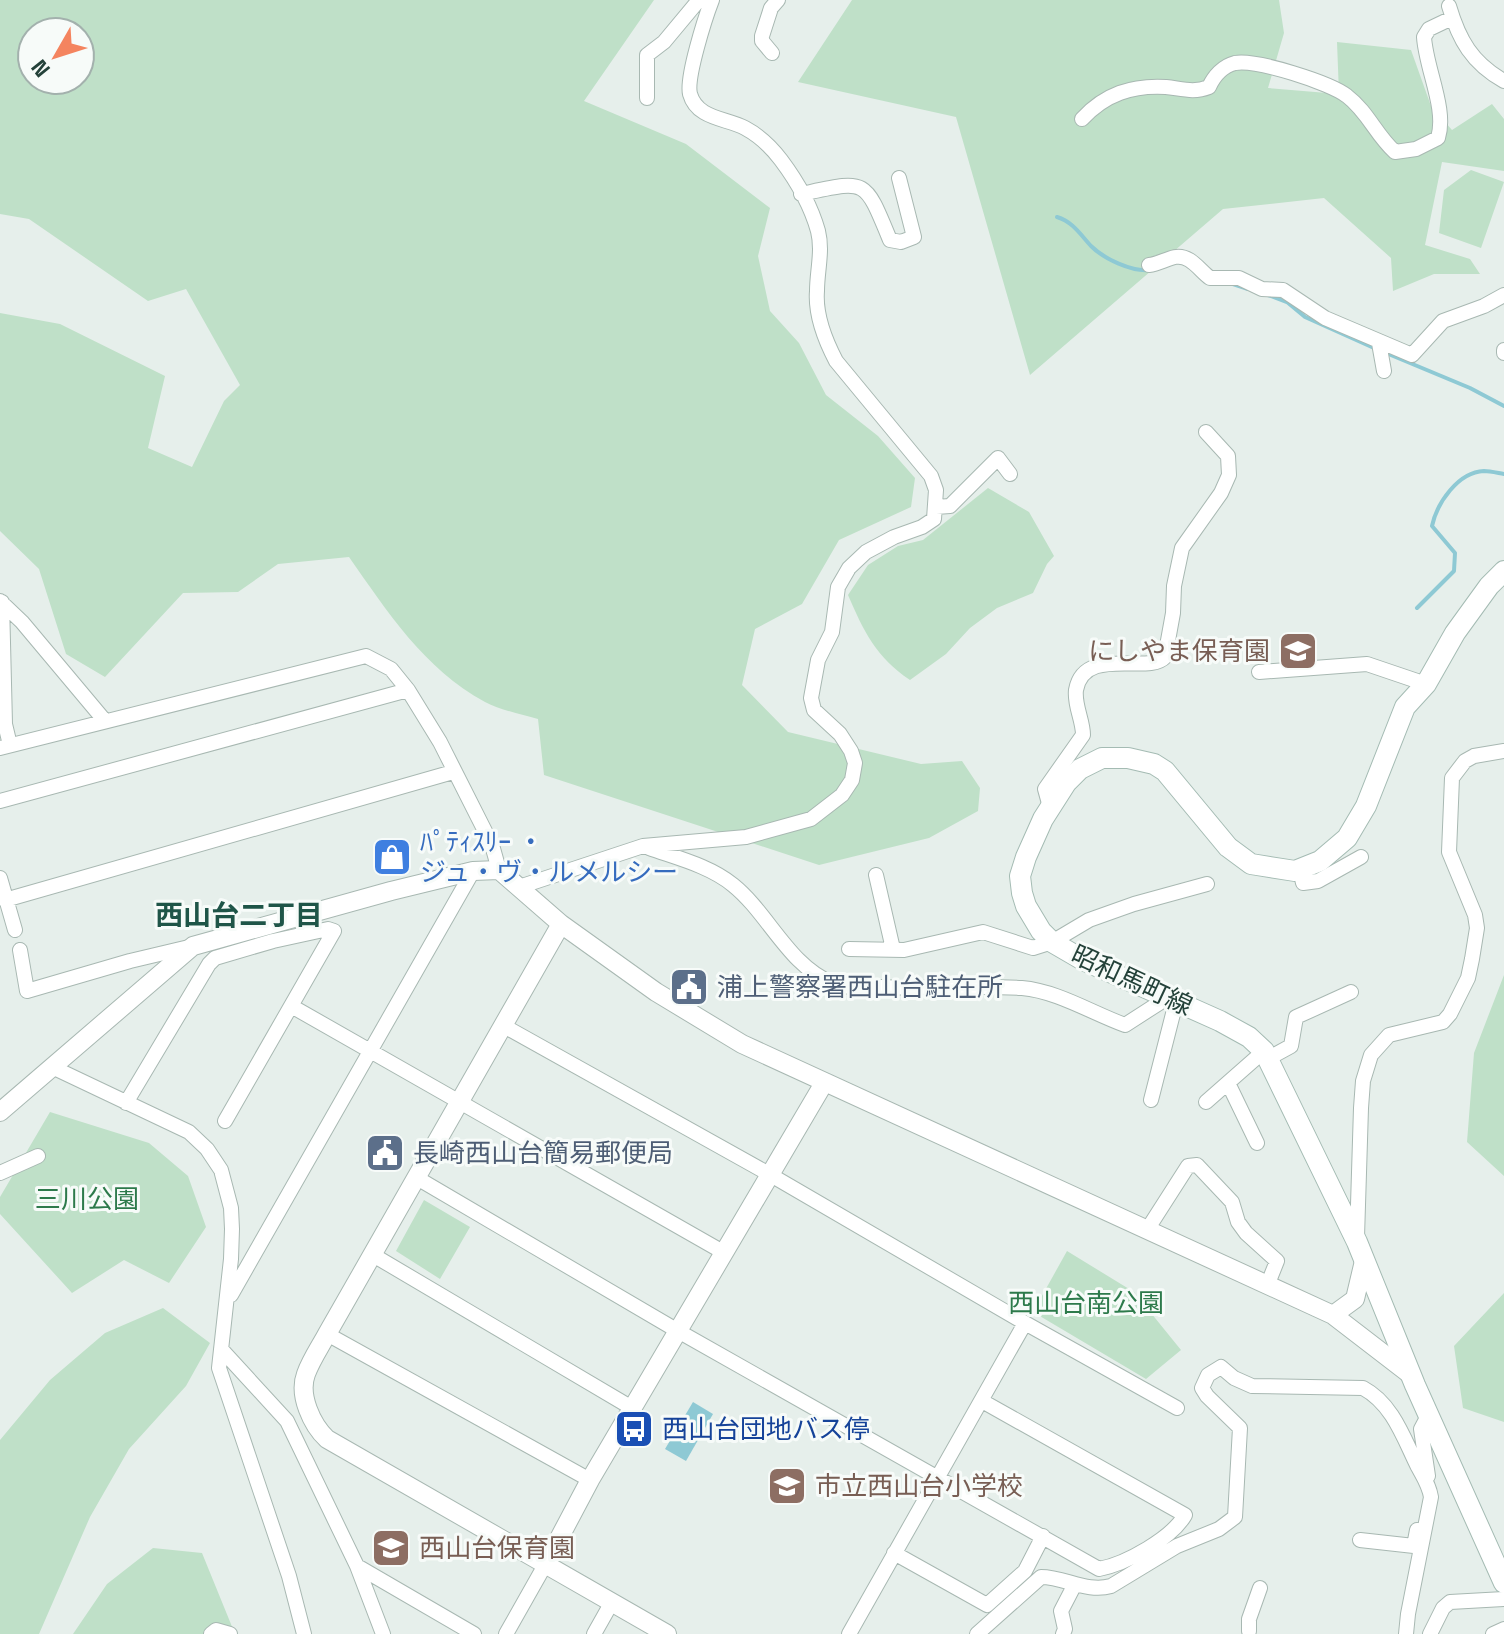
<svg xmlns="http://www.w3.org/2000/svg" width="1504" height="1634" viewBox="0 0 1504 1634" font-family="'Space Grotesk','Noto Sans JP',sans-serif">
  <rect width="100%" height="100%" fill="#e6efeb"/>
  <path fill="#bfe0c8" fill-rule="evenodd" d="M0,0H654L584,101L686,144L770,208L758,256L770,311L799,343L826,395L878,436L915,478L911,507L839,540L802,604L755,629L742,685L788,732L921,764L962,761L980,788L978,811L929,838L819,865L544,775L538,719C521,714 500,710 485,702C424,669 387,611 349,557L278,564L238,592L183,593L105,677L66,654L39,569L0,531V313L60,324L165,376L148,448L192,467L224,401L240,385L186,289L148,301L29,219L0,214ZM32,32H80V80H32Z
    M852,0H1279L1284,33L1268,88L1339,94L1337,42L1411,50L1431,106L1452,130L1492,104L1504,119V171L1442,162L1425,245L1470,259L1480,274H1434L1393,291L1391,258L1324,198L1223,209L1030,375L956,117L798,82Z
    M1471,170L1504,182L1481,248L1439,233L1444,190Z
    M988,488L1029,512L1054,556L1047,564L1033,593L997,608L970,628L946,654L910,680C876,657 864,632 848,595L868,565L898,546L923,540Z
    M1504,975V1176L1467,1142L1474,1053Z
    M50,1112L149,1143L188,1176L206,1227L169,1283L124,1260L72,1293L0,1214V1197Z
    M424,1200L470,1227L440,1279L396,1251Z
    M1067,1251L1134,1292L1181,1350L1146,1379L1033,1312Z
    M1504,1293V1422L1463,1408L1454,1346Z
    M163,1308L210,1343L186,1386L129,1449L90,1517L39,1634H0V1440L50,1380L105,1333Z
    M153,1548L202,1553L235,1634H73L107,1584Z"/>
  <path fill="#8ec9d4" d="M693,1402L713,1414L686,1461L665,1449Z"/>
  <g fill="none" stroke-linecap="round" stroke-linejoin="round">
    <path stroke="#8ec9d4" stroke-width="4" d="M1057,217C1073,222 1080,234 1091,246C1104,259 1132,272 1150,270
      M1230,283L1248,289
      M1268,295L1287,302L1305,317L1374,348
      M1386,353L1470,388L1504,406
      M1417,608L1454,571L1455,553L1432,526C1437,503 1458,472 1484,471C1490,471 1498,473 1504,474"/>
    <defs>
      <path id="minor" d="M1449,6C1459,40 1472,63 1504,81
        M772,53L762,41V36L771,8L778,0
        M647,98V55L664,42L699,0
        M1082,119C1105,94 1132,85 1166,87C1183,89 1194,93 1209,87C1214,76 1223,66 1235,63C1256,59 1331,83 1347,96C1368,112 1376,135 1395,152L1416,149L1438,138C1447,109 1426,69 1424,37L1429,29L1452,18
        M801,194C867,180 864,177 890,240L901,242L914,237L899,178
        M1149,265C1158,264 1166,259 1175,257C1190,254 1200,271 1210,278H1239L1262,289L1283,290L1325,318L1412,355L1443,321L1484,306L1504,295
        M1379,343L1384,371
        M1504,350V353
        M936,507L950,506L998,458L1010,474
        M0,601L22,622L105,721
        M2,602L5,724L10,745
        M1259,672L1367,664L1426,684
        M0,748L366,656L391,669L408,690L440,742L492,845L499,870
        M0,801L408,690
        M1050,807L1045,789L1083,735C1083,720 1074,705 1076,690C1084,645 1149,675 1165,657L1173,613L1174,586L1182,548L1221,493L1229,475L1228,456L1206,432
        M649,848C677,858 710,866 733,885C768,913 789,966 832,983C847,989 865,987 881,987C927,989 975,985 1022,988C1057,991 1092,1013 1125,1025L1167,998
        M1300,870L1303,883L1318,881L1361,857
        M876,875L893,949
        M0,878L15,930
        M519,887L643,846L746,837L800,822L811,819L842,795L852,780L855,763L851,751L840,734L814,710L811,698L818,660L832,632L838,587L849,568L866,552L894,537L922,527L934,519L936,490L931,476L836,361C825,340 815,315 817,291C817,271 823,251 818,231C811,206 796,180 781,160C772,148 758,135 745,128C726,118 697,119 690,94C686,78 705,18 712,0
        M5,900L453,772
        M849,949L904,950L983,932L1033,948L1052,942L1089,920L1134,904L1207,884
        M20,950L27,991L130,961L189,947
        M293,1007L723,1252
        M502,1025L769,1174L1025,1323L1177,1408
        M1269,1058L1291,1046L1296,1017L1351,992
        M52,1067L189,1132L207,1149L221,1170L231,1208L232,1229L231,1259L219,1368L289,1576L304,1634
        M1228,1083L1257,1143
        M1151,1100L1176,1002
        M1206,1102L1264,1051
        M126,1103L209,964L215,958L273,941L328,929L334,931L225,1121
        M0,1173L38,1156
        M417,1178L678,1331L1099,1569C1126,1564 1172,1538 1185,1515L982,1401
        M1147,1230L1188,1166L1197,1165L1232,1202L1238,1222L1246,1233L1277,1261L1267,1286
        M1357,1237L1361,1108L1363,1081L1371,1055L1389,1035L1443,1022L1450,1014L1468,978L1472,959L1477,928L1475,915L1449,852L1452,778L1465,761L1474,756L1504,751
        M373,1255L632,1408
        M231,1295L473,871
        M327,1334L590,1480
        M221,1349L287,1421L357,1566L383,1634
        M1428,1476L1421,1429L1429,1414
        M1360,1540L1414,1546L1417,1530
        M894,1553L987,1605L1025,1571L1043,1536
        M357,1566L474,1634
        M1249,1631V1619L1260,1588
        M211,1634L216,1630L230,1634
        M506,1634L545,1565
        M594,1634L612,1602
        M849,1634L1025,1323
        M977,1634L1041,1577C1065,1577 1087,1593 1111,1586L1177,1546L1219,1529L1235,1517L1240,1428L1207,1396L1202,1388L1208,1375L1221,1367L1234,1378L1252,1386L1363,1388C1393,1404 1404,1439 1418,1467C1424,1478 1429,1485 1431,1497L1408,1614L1406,1634
        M1063,1634L1065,1629L1061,1611L1075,1584
        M1430,1634L1443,1608L1450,1602L1504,1599
        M1493,1634L1504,1629"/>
      <path id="tertiary" d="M561,924L327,1334C320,1347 311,1360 306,1374C298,1395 312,1425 327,1439L667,1634
        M0,1112L193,946L391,891L473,871L499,870L561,924L656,992L742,1044L1333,1315L1355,1299L1364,1261
        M1333,1315L1411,1375
        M545,1565L590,1480L824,1083"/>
      <path id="secondary" d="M1504,571L1489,586L1455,633L1426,684L1405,707L1366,806L1347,838L1320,861L1295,871L1251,864L1228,847L1165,771L1154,764L1128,758H1102L1080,769L1066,783L1043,819L1026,857L1020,876L1022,893L1026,906L1041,931L1052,942L1083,960L1220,1021L1249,1037L1264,1051L1357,1242L1415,1385L1504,1583"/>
    </defs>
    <use href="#minor" stroke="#a8b8b2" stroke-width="16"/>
    <use href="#tertiary" stroke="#a8b8b2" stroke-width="20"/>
    <use href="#secondary" stroke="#a4bbb3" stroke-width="22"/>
    <use href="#minor" stroke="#fff" stroke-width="14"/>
    <use href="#tertiary" stroke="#fff" stroke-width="18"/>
    <use href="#secondary" stroke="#fff" stroke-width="20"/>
  </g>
  <defs>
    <symbol id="school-square" viewBox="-11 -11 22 22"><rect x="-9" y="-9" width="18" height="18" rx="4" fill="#8d6e63" stroke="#f7fbf9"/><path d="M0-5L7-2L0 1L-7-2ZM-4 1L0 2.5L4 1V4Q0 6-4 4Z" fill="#fff"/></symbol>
    <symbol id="shop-square" viewBox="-11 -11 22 22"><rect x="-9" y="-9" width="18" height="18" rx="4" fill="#3f7fe0" stroke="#f7fbf9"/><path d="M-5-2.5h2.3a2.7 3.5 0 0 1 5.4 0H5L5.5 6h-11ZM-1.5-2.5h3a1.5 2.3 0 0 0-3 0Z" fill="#fff"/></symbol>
    <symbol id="civic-square" viewBox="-11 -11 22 22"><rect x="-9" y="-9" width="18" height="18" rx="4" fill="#5c6f8a" stroke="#f7fbf9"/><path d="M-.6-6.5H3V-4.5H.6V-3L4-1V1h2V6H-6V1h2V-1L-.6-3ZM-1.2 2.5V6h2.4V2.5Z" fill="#fff"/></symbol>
    <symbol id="bus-square" viewBox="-11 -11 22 22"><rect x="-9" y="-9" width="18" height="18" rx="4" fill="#1a4fb4" stroke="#f7fbf9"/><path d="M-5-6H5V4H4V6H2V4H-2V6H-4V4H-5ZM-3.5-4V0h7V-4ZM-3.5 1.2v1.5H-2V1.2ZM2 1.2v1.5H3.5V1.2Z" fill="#fff"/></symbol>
  </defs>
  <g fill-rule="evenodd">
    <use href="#school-square" x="1276" y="629" width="44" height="44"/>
    <use href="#shop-square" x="370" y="835" width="44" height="44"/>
    <use href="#civic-square" x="667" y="965" width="44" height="44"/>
    <use href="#civic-square" x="363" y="1131" width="44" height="44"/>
    <use href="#bus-square" x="612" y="1407" width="44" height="44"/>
    <use href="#school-square" x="765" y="1464" width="44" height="44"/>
    <use href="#school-square" x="369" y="1526" width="44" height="44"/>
  </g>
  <g text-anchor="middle" stroke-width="6" stroke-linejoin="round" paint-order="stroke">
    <g font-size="26" fill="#785e54" stroke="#f7fbf9" text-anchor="start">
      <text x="1270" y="660" text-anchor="end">にしやま保育園</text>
      <text x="815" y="1495">市立西山台小学校</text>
      <text x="419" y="1557">西山台保育園</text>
    </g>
    <g font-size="26" fill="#366cbe" stroke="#f7fbf9" text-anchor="start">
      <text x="420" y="851">ﾊﾟﾃｨｽﾘｰ ・<tspan x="420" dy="30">ジュ・ヴ・ルメルシー</tspan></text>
    </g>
    <g font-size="26" fill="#24423a" stroke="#f7fbf9">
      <text transform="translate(1132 980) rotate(25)" y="9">昭和馬町線</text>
    </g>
    <g font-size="26" fill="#4e5e75" stroke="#f7fbf9" text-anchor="start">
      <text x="717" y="996">浦上警察署西山台駐在所</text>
      <text x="413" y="1162">長崎西山台簡易郵便局</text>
    </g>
    <g font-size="26" fill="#2d7a4b" stroke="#f7fbf9">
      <text x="87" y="1208">三川公園</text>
      <text x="1086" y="1312">西山台南公園</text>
    </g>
    <g font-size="26" fill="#164399" stroke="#f7fbf9" text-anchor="start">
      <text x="662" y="1438">西山台団地バス停</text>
    </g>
    <g font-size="28" font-weight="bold" fill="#1f5548" stroke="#f7fbf9">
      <text x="239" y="925">西山台二丁目</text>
    </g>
  </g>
  <g transform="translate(56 56) rotate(231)"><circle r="38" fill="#f7fbf9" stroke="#a3b1ad" stroke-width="2"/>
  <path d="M0-6L14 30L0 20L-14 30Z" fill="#f4845f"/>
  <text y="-12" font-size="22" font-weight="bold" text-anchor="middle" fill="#24423a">N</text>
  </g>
</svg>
